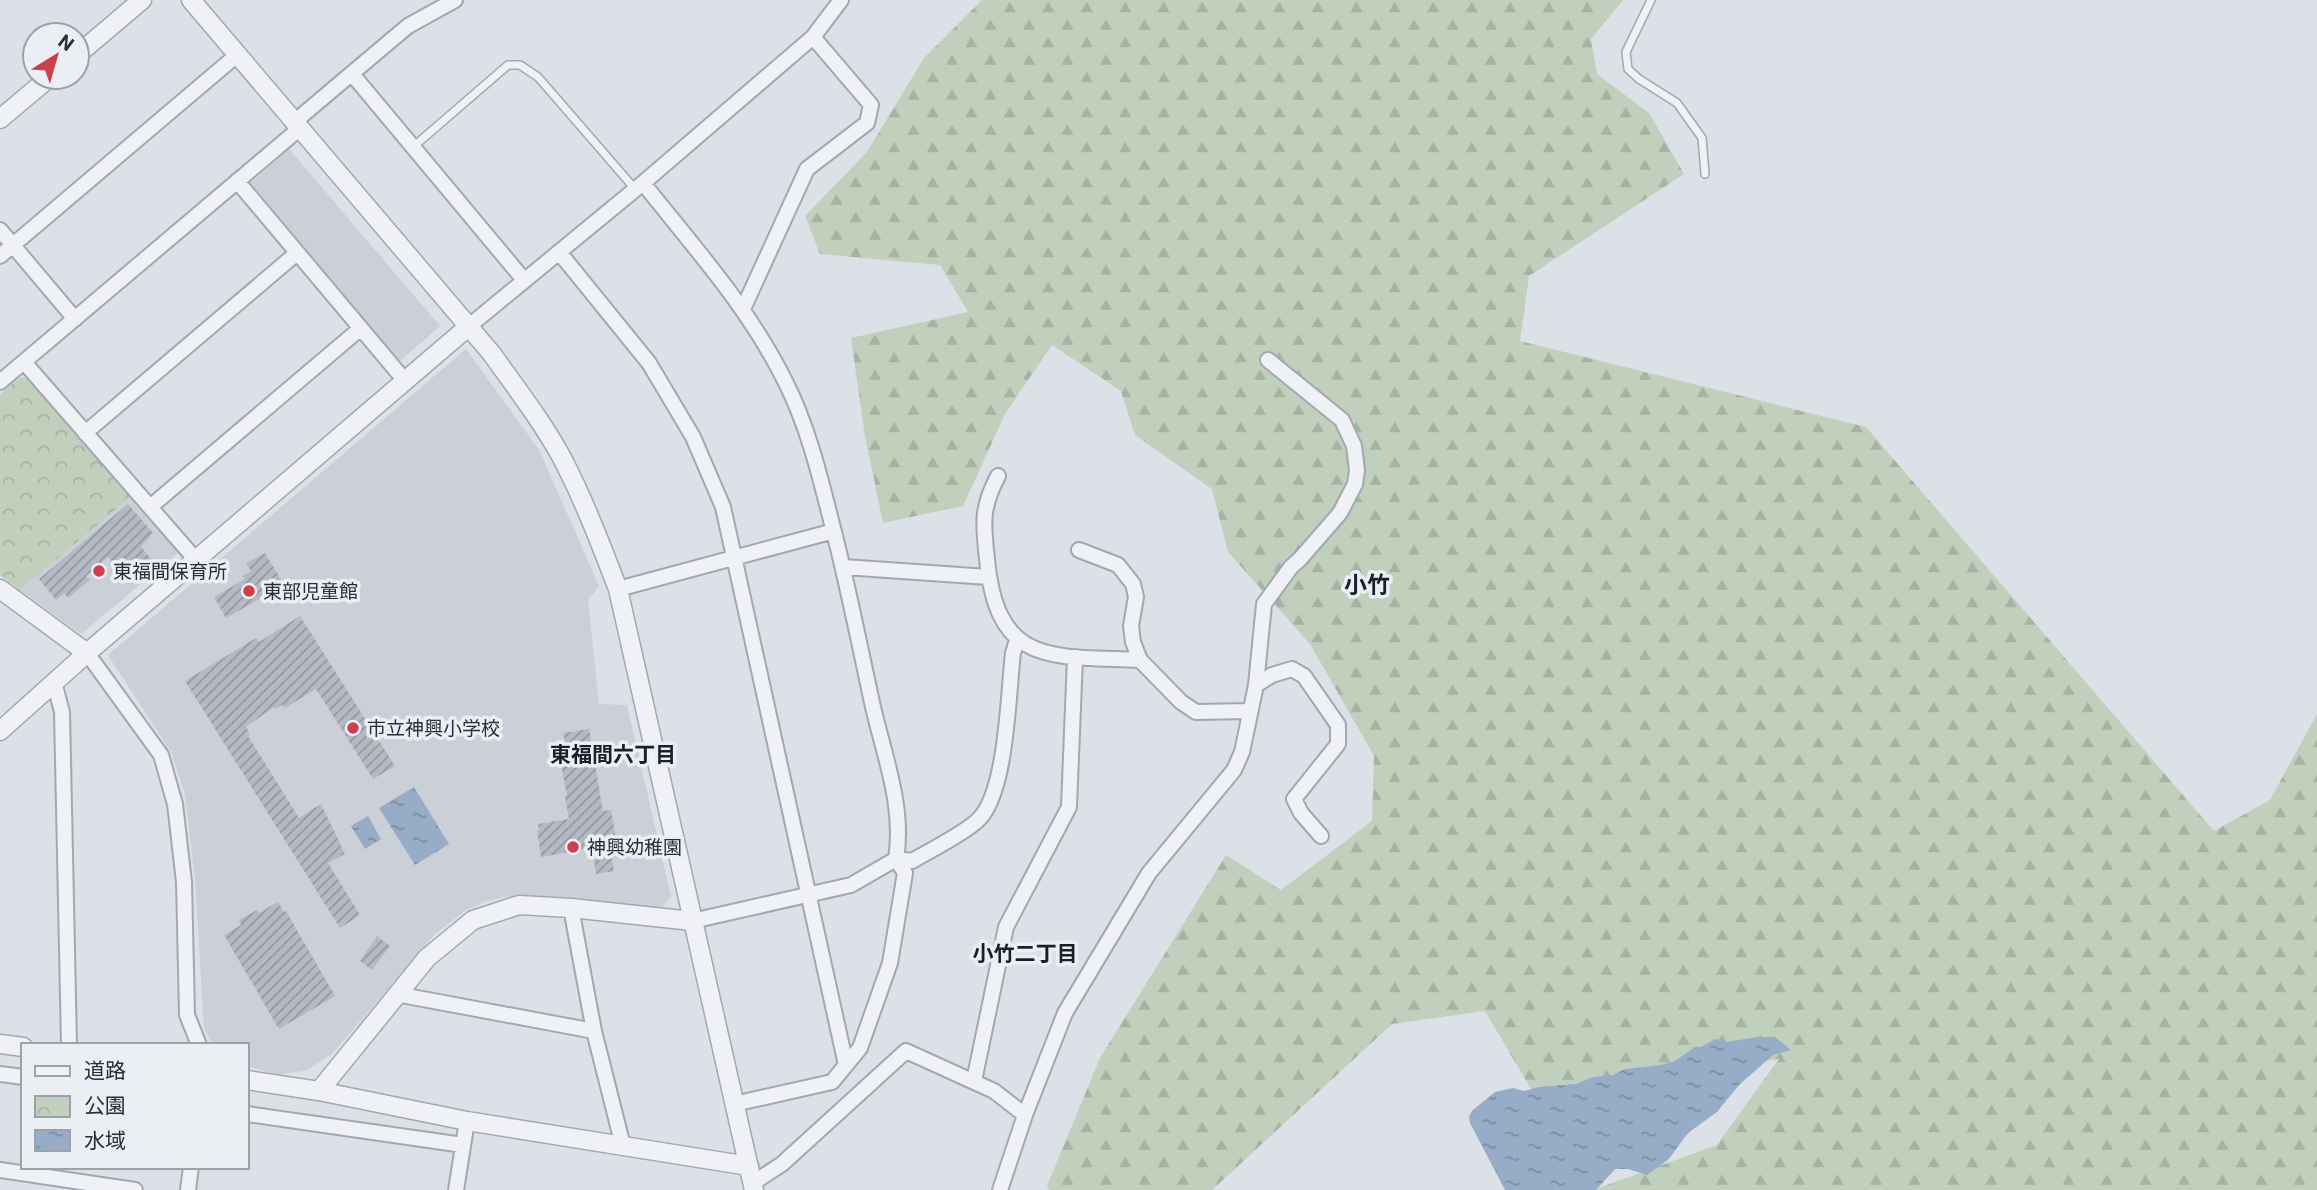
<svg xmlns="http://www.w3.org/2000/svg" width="2317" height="1190" viewBox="0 0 2317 1190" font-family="Roboto,'Noto Sans JP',sans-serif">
  <defs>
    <pattern id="forest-firs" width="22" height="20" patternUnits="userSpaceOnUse" patternTransform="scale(1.75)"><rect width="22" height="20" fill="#c1d0bd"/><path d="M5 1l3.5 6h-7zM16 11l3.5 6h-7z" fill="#a6b3a3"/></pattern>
    <pattern id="park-crowns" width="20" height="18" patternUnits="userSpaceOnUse" patternTransform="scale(1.75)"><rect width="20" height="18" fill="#c1d0bd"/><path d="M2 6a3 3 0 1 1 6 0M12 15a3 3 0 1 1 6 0" fill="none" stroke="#a6b3a3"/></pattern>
    <pattern id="water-ripples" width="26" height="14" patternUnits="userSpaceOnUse" patternTransform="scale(1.75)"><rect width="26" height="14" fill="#97acc7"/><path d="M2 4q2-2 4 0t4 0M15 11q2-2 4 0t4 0" fill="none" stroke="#7b8ca3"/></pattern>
    <pattern id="building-hatch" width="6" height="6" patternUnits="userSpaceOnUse" patternTransform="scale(1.75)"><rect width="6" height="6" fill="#b4b9c3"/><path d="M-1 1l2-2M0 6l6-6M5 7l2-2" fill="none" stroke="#9297a0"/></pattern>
  </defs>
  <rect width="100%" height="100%" fill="#dce0e7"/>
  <path fill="#cacfd8" d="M289,149L440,326L399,362L251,183Z
    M466,349L539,450L599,586L588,600L599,704L627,705L671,897L662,908L549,896L504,897L486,901L466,910L435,934L332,1054L307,1070L277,1075L247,1066V1045H214L204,1029L195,879L185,795L171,752L108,655Z
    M131,497L179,552L81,634L20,590Z"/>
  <path fill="url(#forest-firs)" d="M982,0H1623L1591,39L1597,74L1649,113L1684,174L1529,276L1520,341L1866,427L2214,831L2270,800L2317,714V1190H1593L1717,1145L1779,1059L1534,1094L1485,1011L1392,1024L1212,1190H1049L1047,1186L1100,1058L1226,855L1281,890L1372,821L1374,756L1310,644L1228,552L1212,489L1135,435L1121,391L1052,345L1005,414L963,506L883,523L865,436L851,338L968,312L940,265L820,254L805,216L867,152L924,58Z"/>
  <path fill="url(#park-crowns)" d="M21,377L31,379L131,497L20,590L0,575V394Z"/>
  <path fill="url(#water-ripples)" d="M414,787L449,844L415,865L379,808Z
    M368,816L381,839L365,849L351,826Z
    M1757,1037H1775L1791,1050L1773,1055L1739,1085L1717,1112L1688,1133L1668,1160L1647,1175L1628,1169H1615L1596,1190H1505L1470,1123L1469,1116L1473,1110L1495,1092L1513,1088L1524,1091L1539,1087L1576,1084L1593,1077L1613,1075L1625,1069L1661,1065L1675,1061L1695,1047H1701L1715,1039L1727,1042Z"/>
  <path fill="url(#building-hatch)" d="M128,504L153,533L141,547L155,563L131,584L108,557L86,576L90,580L68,598L64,593L56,600L39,579Z
    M265,553L284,585L226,618L214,597L245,579L243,576L251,571L246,563Z
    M300,616L395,766L373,779L316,689L285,708L282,705L275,709L274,707L246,727L250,734L248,736L299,818L321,804L345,854L328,863L360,915L340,928L185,681L256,638L259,642Z
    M589,729L603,811L611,810L617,844L610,846L614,871L596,874L592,848L541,857L537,830H539L538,824L569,819L565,797L567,796L557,742L565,741L563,733Z
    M278,902L284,912L286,911L335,996L279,1029L224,935L241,925L239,920L257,910L259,913Z
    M377,936L390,946L372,970L360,961Z"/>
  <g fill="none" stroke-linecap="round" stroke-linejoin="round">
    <defs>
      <path id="service" d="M1651,0L1626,52L1628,69L1639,79L1677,103L1702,138L1705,174
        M413,147L508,65H520L538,77L635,189"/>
      <path id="minor" d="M352,74L524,280
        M293,123L408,26L455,0
        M237,181L406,382
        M643,183C693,246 749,308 785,381C809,428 821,481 834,532C848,587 859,642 871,698C882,751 905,804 896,859L905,873L890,963L860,1048L832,1082L734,1104
        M0,230L75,319
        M559,252L649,363L693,437L723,507L846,1065
        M0,256L237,55
        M743,309L807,169L867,123L871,105L813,37
        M468,327L643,183L813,37L841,0
        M24,362L196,560
        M0,382L299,129
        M85,433L297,253
        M998,476C981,508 983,524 987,559C997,667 1052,656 1140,660L1181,702L1196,712L1249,711
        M150,507L361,328
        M1079,550L1118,565L1133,584L1136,597L1131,626L1133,642L1140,660
        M844,567L988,577
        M618,589L834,531
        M87,653L161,755L175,804L184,882L187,1015L199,1045
        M54,682L62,712L69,1045
        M1256,685L1272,675L1292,669L1304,676L1338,725V744L1294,799L1301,813L1321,836
        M571,908L594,1031L623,1146
        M692,921L851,885L896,859L912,861C932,849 960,836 977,821C1007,795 1008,694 1013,653L1017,640
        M396,994L594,1031
        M0,1074L23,1077
        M974,1081L1006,927L1069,807L1075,657
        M247,1114L463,1145
        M0,1170L135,1190
        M753,1183L782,1164L906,1051L994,1091L1025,1115
        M188,1190L191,1167
        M456,1190L467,1121
        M1000,1190L1025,1115L1065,1013L1149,873L1234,770L1242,752L1256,685L1264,604L1291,567L1300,559L1340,513L1355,484L1357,470L1354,446L1342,420L1268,360"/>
      <path id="tertiary" d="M191,0L492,354C516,388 542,421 562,458C584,500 601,545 618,589L754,1190
        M77,55L142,0
        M0,119L50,77
        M0,589L87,653
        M0,731L87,653L468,327
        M0,1044L23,1047
        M247,1080L319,1091L467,1121L749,1166
        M319,1091L427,958L473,920L519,905L571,908L692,921"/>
    </defs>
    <use href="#service" stroke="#a2a7b1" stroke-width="10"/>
    <use href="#minor" stroke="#a2a7b1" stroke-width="18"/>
    <use href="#tertiary" stroke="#a2a7b1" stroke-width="21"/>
    <use href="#service" stroke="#eff1f5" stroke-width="7"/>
    <use href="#minor" stroke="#eff1f5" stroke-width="14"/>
    <use href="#tertiary" stroke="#eff1f5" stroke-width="18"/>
  </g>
  <g fill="#ce3f4d" stroke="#ebeff4" stroke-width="2.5">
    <circle cx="99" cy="571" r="7"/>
    <circle cx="249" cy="591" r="7"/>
    <circle cx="353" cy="728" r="7"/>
    <circle cx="573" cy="847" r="7"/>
  </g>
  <g text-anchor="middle" stroke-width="7" stroke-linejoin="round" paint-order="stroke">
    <g font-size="19" fill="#262d3d" stroke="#ebeff4" text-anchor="start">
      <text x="113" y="578">東福間保育所</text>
      <text x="263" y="598">東部児童館</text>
      <text x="367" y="735">市立神興小学校</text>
      <text x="587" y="854">神興幼稚園</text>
    </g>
    <g font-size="21" font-weight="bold" fill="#181f2d" stroke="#ebeff4">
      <text x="613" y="762">東福間六丁目</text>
      <text x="1025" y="961">小竹二丁目</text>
    </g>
    <g font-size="23" font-weight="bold" fill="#181f2d" stroke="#ebeff4">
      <text x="1367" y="593">小竹</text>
    </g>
  </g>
  <rect x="21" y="1043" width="228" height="126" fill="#ebeff4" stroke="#9ca1ab" stroke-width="2"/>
  <rect x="35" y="1066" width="35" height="10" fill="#eff1f5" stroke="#9ca1ab" stroke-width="2"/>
  <text x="84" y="1078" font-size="21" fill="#262d3d">道路</text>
  <rect x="35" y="1096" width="35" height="21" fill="url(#park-crowns)" stroke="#9ca1ab" stroke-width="2"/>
  <text x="84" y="1113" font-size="21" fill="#262d3d">公園</text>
  <rect x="35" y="1130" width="35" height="21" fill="url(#water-ripples)" stroke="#9ca1ab" stroke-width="2"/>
  <text x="84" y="1148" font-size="21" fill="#262d3d">水域</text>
  <g transform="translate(56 56) rotate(37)"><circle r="33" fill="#ebeff4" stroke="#9ca1ab" stroke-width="2"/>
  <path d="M0-5L12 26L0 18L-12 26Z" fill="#ce3f4d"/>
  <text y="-10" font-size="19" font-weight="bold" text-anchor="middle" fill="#262d3d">N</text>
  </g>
</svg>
